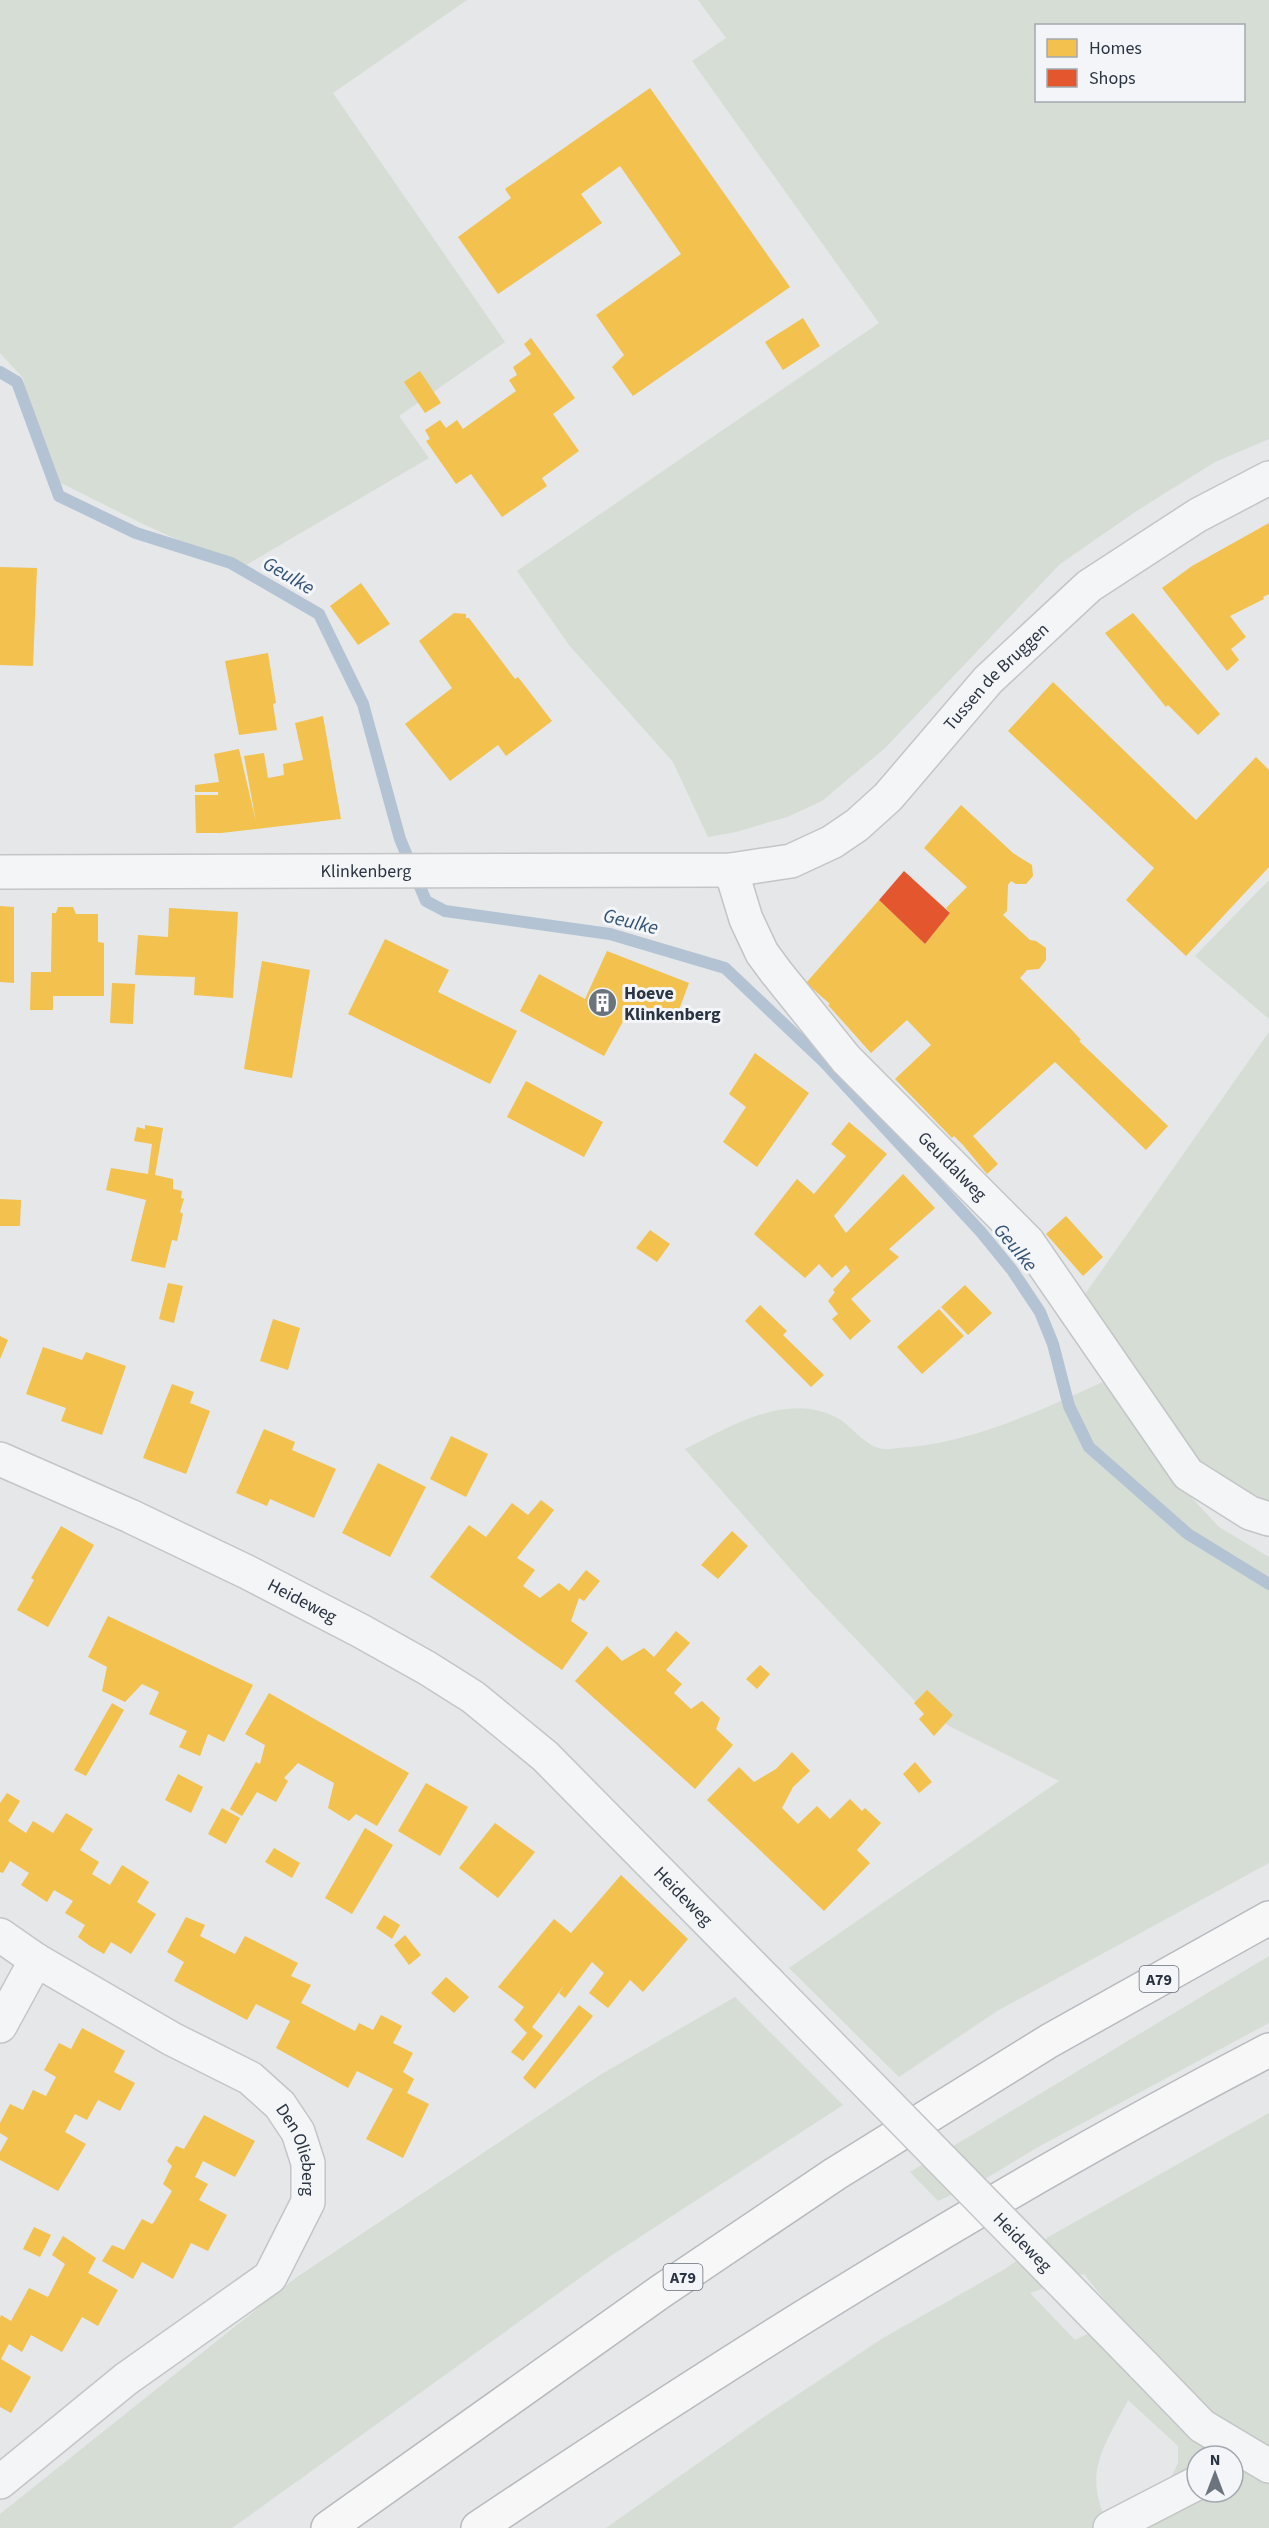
<svg xmlns="http://www.w3.org/2000/svg" width="1269" height="2528" viewBox="0 0 1269 2528" font-family="'Source Sans 3',sans-serif">
  <rect width="100%" height="100%" fill="#e5e7e9"/>
  <path fill="#d5ddd5" fill-rule="evenodd" d="M0,0H467L333,93L505,342L399,416L429,458L234,572L215,557L143,524L53,479L41,465L23,378L0,353Z
    M698,0H1269V439L1215,462L1138,510L1060,564L885,748L822,801L787,817L736,832L708,837L673,762L569,645L517,571L879,323L692,61L726,38ZM1036,26H1244V100H1036Z
    M1269,880V1019L1195,956Z
    M1269,1032V1520L1217,1482L1182,1440L1121,1348L1083,1297Z
    M1105,1381L1164,1468L1219,1527L1269,1557V1863L997,2011L899,2077L789,1968L1059,1781L949,1726L914,1700L810,1591L685,1449C730,1427 788,1390 839,1419C854,1428 865,1447 884,1449C892,1450 903,1447 911,1447C980,1440 1043,1409 1105,1381Z
    M1269,1956V2023L1038,2147L985,2179L938,2201L910,2172Z
    M735,1997L843,2105L609,2257L232,2528H0V2514L297,2277L600,2075Z
    M1269,2113V2528H606L761,2419L883,2338L1005,2269L1050,2236ZM1084,2274L1119,2318L1075,2340L1030,2293ZM1128,2400L1178,2446V2463L1171,2477L1105,2517C1083,2470 1107,2442 1128,2400ZM1197,2456H1233V2492H1197Z"/>
  <path fill="#f2c14e" d="M650,88L790,287L633,396L612,367L624,355L596,315L681,254L620,166L581,194L602,223L498,294L458,237L511,198L505,189Z
    M803,318L820,346L783,370L765,342Z
    M531,338L575,398L553,414L579,451L542,478L547,486L502,517L471,474L456,484L426,441L430,439L425,430L440,420L446,428L457,420L463,429L516,391L509,380L517,375L513,367L531,354L524,344Z
    M420,371L441,403L425,413L404,382Z
    M1269,523V594L1263,597L1264,599L1230,616L1246,637L1231,649L1239,660L1227,671L1162,588L1192,566Z
    M0,567L37,568L33,666L0,665Z
    M361,583L390,624L358,645L330,606Z
    M454,613L466,614V618H469L515,679L518,677L552,721L506,756L498,745L450,781L405,724L452,688L419,641Z
    M1133,613L1220,714L1198,735L1168,705L1166,707L1105,633Z
    M268,653L276,703L273,704L277,730L239,735L225,661Z
    M1053,682L1196,820L1256,757L1269,770V867L1186,956L1126,900L1154,868L1008,731Z
    M323,716L341,819L221,833H196L195,795H218V792H195V785L219,782L214,754L239,749L256,822L244,756L264,753L268,778L284,775L283,764L303,760L295,723Z
    M961,805L1013,853L1032,865L1033,876L1026,884H1016L1011,881L1008,885L1007,911L1003,915L1030,940L1036,941L1046,948V960L1039,969L1027,970L1020,978L1071,1029L1081,1040L1079,1041L1168,1126L1146,1150L1055,1062L973,1136L998,1164L987,1174L963,1145L954,1136L952,1138L895,1079L931,1045L907,1020L871,1053L828,1005L830,1004L806,983L879,900L925,944L950,913L946,908L967,887L924,848Z
    M0,906L14,907V983L0,982Z
    M58,907H73L76,914H98V942L104,943V996H53V1010H30L31,972H51L52,913H56Z
    M169,908L238,912L233,998L194,995L195,977L135,975L138,935L168,937Z
    M385,939L449,970L438,992L517,1031L490,1084L348,1014Z
    M607,951L689,983L674,1023L631,1007L604,1056L520,1011L539,974L585,999Z
    M262,961L310,970L292,1078L244,1069Z
    M112,983L135,984L133,1024L110,1023Z
    M755,1053L809,1093L757,1167L723,1142L746,1107L729,1094Z
    M526,1081L603,1122L584,1157L507,1117Z
    M849,1122L887,1154L834,1216L846,1233L903,1174L935,1208L889,1249L899,1257L851,1299L871,1321L850,1340L832,1319L838,1314L828,1301L835,1292L833,1290L850,1271L846,1265L832,1278L819,1264L805,1278L754,1234L797,1179L814,1194L846,1156L831,1144Z
    M145,1125L163,1128L155,1175L173,1179V1189L182,1191L181,1198L184,1199L180,1212L183,1214L177,1241L172,1240L165,1268L131,1261L146,1200L106,1190L111,1168L148,1174L152,1144L134,1141L137,1127L145,1129Z
    M0,1199L21,1200L20,1226H0Z
    M1066,1216L1103,1257L1083,1276L1046,1234Z
    M650,1230L670,1244L657,1262L636,1248Z
    M168,1283L183,1286L174,1323L159,1319Z
    M965,1285L992,1313L968,1335L941,1307Z
    M760,1305L787,1331L783,1335L824,1375L811,1387L745,1321Z
    M939,1309L964,1336L922,1374L897,1347Z
    M273,1319L300,1328L288,1370L260,1361Z
    M0,1336L8,1340L0,1359Z
    M43,1347L82,1360L86,1352L126,1366L102,1435L61,1421L66,1408L26,1394Z
    M172,1384L194,1392L190,1403L210,1411L186,1474L143,1458Z
    M264,1429L295,1442L292,1450L336,1469L314,1518L270,1499L267,1506L236,1493Z
    M451,1436L488,1454L466,1497L430,1479Z
    M378,1463L426,1487L390,1557L342,1533Z
    M541,1500L554,1510L517,1558L535,1570L523,1586L540,1598L559,1583L569,1591L586,1570L600,1581L584,1601L579,1598L571,1621L588,1633L562,1670L430,1577L469,1525L486,1537L512,1503L528,1515Z
    M61,1526L94,1545L48,1627L17,1610L34,1580L31,1578Z
    M732,1531L748,1546L718,1579L701,1565Z
    M108,1616L253,1685L224,1742L208,1734L200,1756L179,1747L187,1731L149,1714L159,1692L142,1684L125,1702L102,1691L107,1667L88,1657Z
    M676,1631L690,1643L666,1670L682,1684L674,1693L691,1709L702,1701L720,1718L716,1729L733,1745L695,1789L575,1681L607,1646L622,1661L644,1648L654,1657Z
    M760,1665L770,1674L757,1689L746,1679Z
    M927,1690L953,1715L934,1736L919,1719L924,1714L914,1703Z
    M269,1693L409,1773L377,1826L356,1814L349,1821L328,1808L334,1783L298,1763L284,1778L288,1781L276,1802L257,1792L242,1816L230,1809L256,1762L260,1764L265,1745L245,1734Z
    M112,1703L124,1710L86,1776L74,1770Z
    M792,1752L810,1771L793,1787L782,1808L798,1824L817,1806L830,1819L850,1799L862,1811L865,1808L881,1823L857,1850L870,1863L824,1911L707,1800L739,1767L754,1782L776,1769Z
    M915,1762L932,1782L919,1793L903,1774Z
    M178,1774L203,1787L191,1813L165,1800Z
    M426,1783L468,1807L440,1856L398,1831Z
    M7,1793L20,1801L8,1821L26,1833L33,1821L53,1833L66,1813L93,1829L80,1850L99,1862L92,1874L110,1885L122,1865L149,1882L137,1902L156,1914L131,1954L111,1942L104,1954L90,1946L78,1937L85,1925L65,1913L73,1901L54,1890L47,1902L21,1885L29,1873L10,1861L3,1873L0,1872V1803Z
    M222,1808L240,1818L226,1844L208,1834Z
    M495,1823L535,1852L498,1898L459,1868Z
    M365,1828L393,1845L352,1914L325,1898Z
    M274,1848L300,1863L292,1878L265,1862Z
    M621,1875L688,1939L643,1992L630,1980L608,2008L589,1993L604,1973L592,1962L565,1998L559,1993L565,1984L532,2027L543,2036L523,2061L511,2052L527,2033L514,2020L524,2007L498,1987L554,1919L571,1933Z
    M384,1915L400,1925L392,1939L376,1928Z
    M186,1917L205,1925L200,1936L235,1954L245,1936L298,1963L291,1976L311,1985L301,2003L355,2031L359,2023L373,2030L381,2015L402,2026L393,2043L413,2053L403,2072L414,2079L407,2093L429,2104L403,2158L366,2139L393,2089L357,2071L348,2088L276,2048L290,2021L256,2004L247,2020L174,1981L184,1962L167,1952Z
    M405,1935L421,1955L409,1965L394,1945Z
    M446,1977L469,1997L454,2013L431,1993Z
    M579,2005L593,2016L535,2089L523,2078Z
    M82,2028L125,2051L114,2072L135,2083L120,2111L98,2100L87,2120L75,2114L65,2132L86,2144L58,2191L0,2160V2152L8,2138L0,2133V2123L10,2104L23,2110L33,2090L46,2096L56,2077L44,2070L59,2043L71,2049Z
    M204,2115L255,2141L235,2177L203,2161L195,2177L208,2184L199,2200L227,2215L208,2251L191,2243L173,2279L142,2262L133,2279L102,2261L112,2245L124,2250L142,2219L152,2224L154,2222L172,2191L163,2184L172,2166L167,2161L176,2146L184,2149Z
    M34,2227L51,2235L40,2257L23,2249Z
    M63,2236L96,2258L88,2273L118,2290L98,2326L82,2317L62,2352L31,2335L22,2352L9,2344L1,2359L31,2377L11,2413L0,2407V2318L1,2315L11,2321L29,2288L48,2297L65,2264L52,2255Z"/>
  <path fill="#e4572e" d="M904,871L950,913L925,944L879,900Z"/>
  <g fill="none" stroke-linecap="round" stroke-linejoin="round">
    <path stroke="#b3c3d3" stroke-width="12" d="M0,372L17,382L59,496L136,533L231,563L319,614L363,704L400,839L426,901L445,911L610,934L725,968L824,1062L981,1232L1012,1270L1040,1312L1053,1344L1069,1406L1089,1447L1188,1534L1269,1584"/>
    <defs>
      <g id="minor">
        <path id="s1" d="M731,870L746,919L762,953L776,972L846,1059L1028,1242L1188,1474L1250,1513L1269,1519"/>
        <path id="s2" d="M0,1459L130,1516L247,1572L361,1631L427,1668L473,1697L545,1756L768,1982"/>
        <path id="s3" d="M0,1935L36,1960L172,2039L250,2078L280,2105L298,2132L308,2163V2202L270,2277L126,2379L0,2482"/>
        <path d="M0,2026L36,1960"/>
        <path d="M1142,2364L1202,2426L1269,2466"/>
        <path d="M1110,2528L1197,2483"/>
      </g>
      <g id="tertiary">
        <path id="s4" d="M0,872L731,870L791,861L832,842L857,825L888,797L988,680L1089,586L1198,515L1269,478"/>
      </g>
      <path id="motorway" d="M328,2528L660,2292L835,2174L1049,2041L1269,1918
        M478,2528C735,2356 995,2192 1269,2050"/>
    </defs>
    <use href="#minor" stroke="#c3c5c7" stroke-width="36"/>
    <use href="#tertiary" stroke="#c3c5c7" stroke-width="36"/>
    <use href="#motorway" stroke="#b7babe" stroke-width="36"/>
    <use href="#minor" stroke="#f4f5f6" stroke-width="33"/>
    <use href="#tertiary" stroke="#f4f5f6" stroke-width="33"/>
    <use href="#motorway" stroke="#f7f7f8" stroke-width="33"/>
    <defs>
      <g id="minor-bridge">
        <path id="s5" d="M768,1982L1142,2364"/>
      </g>
    </defs>
    <use href="#minor-bridge" stroke="#c3c5c7" stroke-width="36" stroke-linecap="butt"/>
    <use href="#minor-bridge" stroke="#f4f5f6" stroke-width="33"/>
  </g>
  <defs>
    <symbol id="building-disc" viewBox="-11 -11 22 22"><circle r="9.5" fill="#6b737d" stroke="#f3f5f8"/><path d="M-4-6H4V6H1V3H-1V6H-4ZM-2.5-4.3h1.7v1.8h-1.7ZM.8-4.3h1.7v1.8H.8ZM-2.5-1h1.7V.8h-1.7ZM.8-1h1.7V.8H.8Z" fill="#fff"/></symbol>
  </defs>
  <g fill-rule="evenodd">
    <use href="#building-disc" x="586" y="986" width="33" height="33"/>
  </g>
  <g text-anchor="middle" stroke-width="6" stroke-linejoin="round" paint-order="stroke">
    <g fill="#f3f5f8" stroke="#666e79" stroke-width="1.5">
      <rect x="1139.5" y="1966" width="39" height="26" rx="4.5"/>
      <rect x="663.5" y="2264" width="39" height="26" rx="4.5"/>
    </g>
    <g font-size="16" font-weight="bold" fill="#2a3443">
      <text x="1159" y="1985">A79</text>
      <text x="683" y="2283">A79</text>
    </g>
    <g font-size="18" fill="#2a3443" stroke="#f3f5f8">
      <text dy="6" stroke="none"><textPath href="#s4" startOffset="1071">Tussen de Bruggen</textPath></text>
      <text dy="6" stroke="none"><textPath href="#s4" startOffset="366">Klinkenberg</textPath></text>
      <text dy="6" stroke="none"><textPath href="#s1" startOffset="375">Geuldalweg</textPath></text>
      <text dy="6" stroke="none"><textPath href="#s2" startOffset="334">Heideweg</textPath></text>
      <text dy="6" stroke="none"><textPath href="#s2" startOffset="820">Heideweg</textPath></text>
      <text dy="6" stroke="none"><textPath href="#s3" startOffset="378">Den Olieberg</textPath></text>
      <text dy="6" stroke="none"><textPath href="#s5" startOffset="364">Heideweg</textPath></text>
    </g>
    <g font-size="18" font-weight="bold" fill="#2a3443" stroke="#f3f5f8" text-anchor="start">
      <text x="624" y="999">Hoeve<tspan x="624" dy="21">Klinkenberg</tspan></text>
    </g>
    <g font-size="20" font-style="italic" fill="#345377" stroke="#f3f5f8">
      <text transform="translate(289 575) rotate(30)" y="7">Geulke</text>
      <text transform="translate(631 921) rotate(14)" y="7">Geulke</text>
      <text transform="translate(1016 1247) rotate(50)" y="7">Geulke</text>
    </g>
  </g>
  <rect x="1035" y="24" width="210" height="78" fill="#f3f5f8" stroke="#a3a8b0" stroke-width="1.5"/>
  <rect x="1047" y="39" width="30" height="18" fill="#f2c14e" stroke="#a3a8b0" stroke-width="1.5"/>
  <text x="1089" y="54" font-size="18" fill="#2a3443">Homes</text>
  <rect x="1047" y="69" width="30" height="18" fill="#e4572e" stroke="#a3a8b0" stroke-width="1.5"/>
  <text x="1089" y="84" font-size="18" fill="#2a3443">Shops</text>
  <g transform="translate(1215 2474)"><circle r="28" fill="#f3f5f8" stroke="#a3a8b0" stroke-width="1.5"/>
  <path d="M0-4.5L10 22L0 15L-10 22Z" fill="#6b737d"/>
  <text y="-9" font-size="16" font-weight="bold" text-anchor="middle" fill="#2a3443">N</text>
  </g>
</svg>
